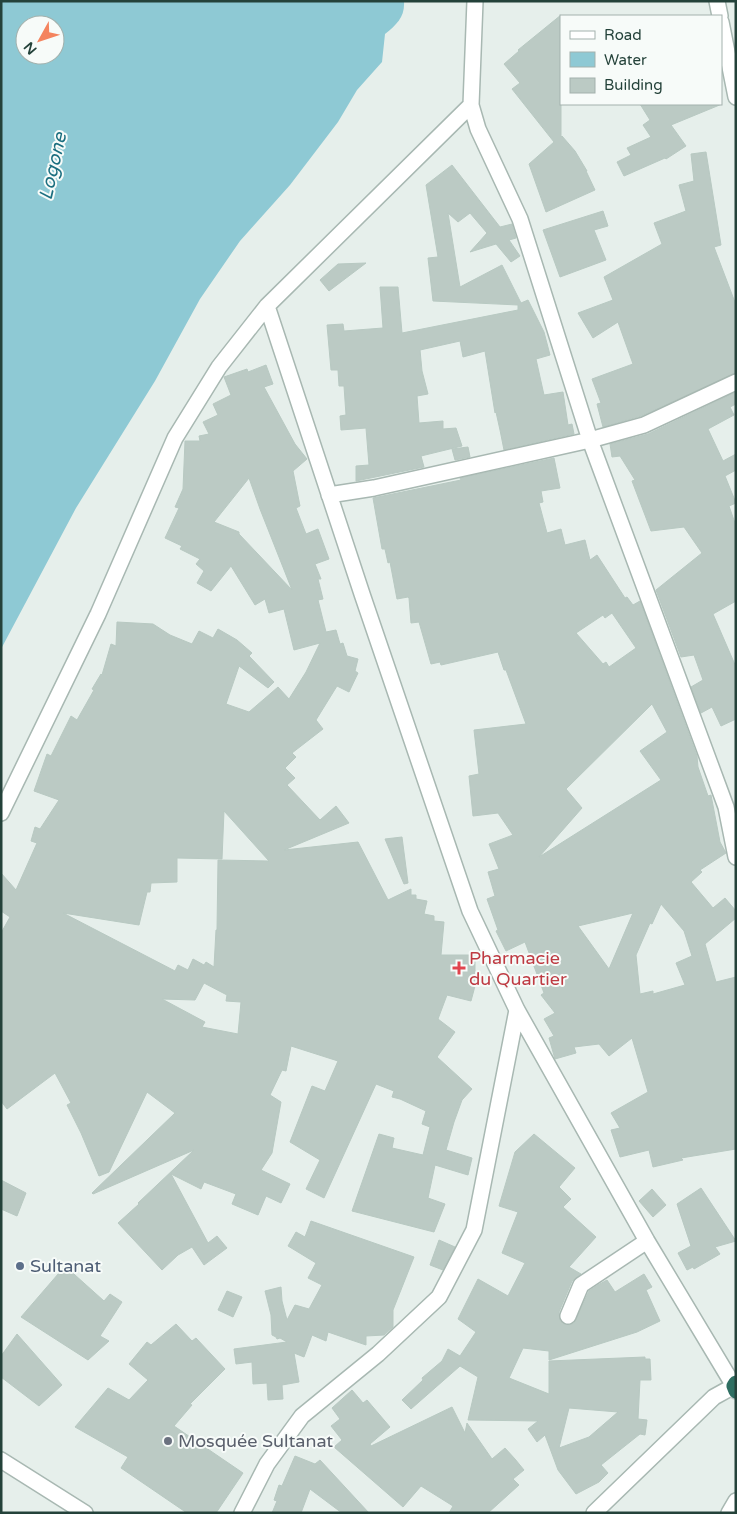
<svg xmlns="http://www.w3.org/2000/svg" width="737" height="1514" viewBox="0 0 737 1514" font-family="'Varela Round',sans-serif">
  <rect width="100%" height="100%" fill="#e6efeb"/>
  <path fill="#8ec9d4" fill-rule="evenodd" d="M1,1H404C405,17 397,24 385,34L382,62L357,90L338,122L290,185L240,241L200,299L155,381L76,508L1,649ZM25,25H55V55H25Z"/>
  <path fill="#bbcac4" stroke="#b8c9c2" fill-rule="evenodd" d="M561,15V137L562,136L575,151L587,171H586L595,190L546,212L529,164L554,142L512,89L520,83L504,64L519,51L518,50Z
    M640,104H722L671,125L686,146L666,159L665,158L624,176L617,162L631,155L627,148L651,137L643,125L650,120Z
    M706,152L721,245L714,247L736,305V373L641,416L603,427L597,404L601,403L592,379L633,364L618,322L593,338L578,313L613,300L604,277L662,244L654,223L686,211L679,185L694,181L691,154Z
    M452,165L500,227L512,224L516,238L509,240L520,256L511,262L496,244L470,252L487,233L470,213L458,222L448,213L460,287L502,265L521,303L528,300L544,332L550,355L536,359L544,395L563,392L568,425L572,424L574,434L504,450L500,430L496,412L495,413L485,351L463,357L460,341L420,350L422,371L428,394L417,396L419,423L443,421V429L456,428L462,446L421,456L424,467L356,481V466L369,465L366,428L341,430L340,416L346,415L344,386H339L338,370H331L327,325L343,324L344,331L383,328L380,287H398L402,333L518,310V305L433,301L428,258L438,257L426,185Z
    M603,211L608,226L594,230L606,260L560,277L543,230Z
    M366,263L329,291L320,280L338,264Z
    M266,365L273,384L264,387L295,444L307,459L293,471L300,506L296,508L306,534L318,529L329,559L315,564L321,579H318L323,599L318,600L326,632L336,630L340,644L343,643L347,656L358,659L355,671L358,673L349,692L337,686L316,720L323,729L292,753L296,757L285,768L295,778L287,785L320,820L336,806L349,823L284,850L358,842L388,900L411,889V895H416V899L427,901L424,914L434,916V921L444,922L441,955H475V986L471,1001L447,995L438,1019L455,1032L437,1057L472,1089L462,1100L454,1122L446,1150L472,1158L468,1175L435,1165L428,1198L445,1204L434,1232L352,1211L379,1134L394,1138L392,1148L423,1155L430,1127L422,1124L426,1111L400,1099L392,1097L394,1091L376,1084L324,1198L306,1189L320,1160L290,1142L312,1086L325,1091L338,1061L291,1046L286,1071L282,1070L270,1095L281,1102L272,1153L261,1170L290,1184L281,1203L266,1196L258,1215L232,1204L236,1194L204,1182L201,1189L171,1174L208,1243L217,1236L227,1248L204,1265L192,1247L178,1255L162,1270L118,1223L139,1204L138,1203L194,1150L93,1194L92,1193L175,1113L147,1092L109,1172L99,1176L81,1133L67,1105L71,1103L55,1073L7,1109L1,1101V933L10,917L1,911V873L16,890L37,843L31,841L35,827L40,829L59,800L34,791L47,754L51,756L71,716L77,720L94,690L92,689L101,674L102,675L111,644L116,646L117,622L153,624L170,635L192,644L199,631L213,638L218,629L237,640L252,653L249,656L274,682L268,688L239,666L226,704L249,712L278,687L289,699L306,672L320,643L294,650L284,609L269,613L265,599L255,605L231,566L211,591L197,583L204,571L196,564L200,559L180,549L182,546L165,538L179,508L175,507L183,489L185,441H200L199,436L209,434L203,422L218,415L213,404L231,395L224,377L247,369L248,372ZM249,478L260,509L292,590L239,534V532L214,522ZM224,811L269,861L218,860L217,930H216L214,967L206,962L204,965L193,959L188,970L178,965L175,971L63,913L139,925L147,892H150L151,883L177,882V858L222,859ZM204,983L227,995L226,1001L241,1002L238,1034L202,1027L205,1022L162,999L195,1000Z
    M736,392V404L730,407L734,415L708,429L723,461L736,454V470L725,476L736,503L729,506L736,526V601L713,614L736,667V719L721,726L712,707L701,713L691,687L703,680L694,655L681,657L656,590L702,553L684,527L651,531L632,481L635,480L620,456L612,457L610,444L648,434Z
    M468,447L470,457L455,460L452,449Z
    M554,458L560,488L541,491L543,502L539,503L547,533L561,529L565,545L585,540L590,560L597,555L625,598L627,597L633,605L640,601L697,756L698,767L708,796L711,795L720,842L726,853L700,870L702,872L691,882L713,908L725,898L736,911V918L705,944L716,982L736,977V1149L681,1158L683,1160L653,1167L649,1150L620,1157L611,1130L620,1128L611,1113L648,1092L632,1038L609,1056L599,1044L574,1047L576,1053L555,1059L549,1038L554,1036L544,1019L555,1013L541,995L544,993L525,942L506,951L496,931L498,930L487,899L495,896L488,872L499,869L489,844L513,835L498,813L473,816L469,776L479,774L474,730L526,724L506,670H504L498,652L441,665L440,662L431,664L419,622L411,623L409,598L408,597L397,599L390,562L388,563L385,549H382L373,498L461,480L460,478ZM612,613L636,648L609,667L606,662L603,664L576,633L603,615L605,618ZM652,704L667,732L640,751L661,780L539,857L582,808L566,789ZM661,904L684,931L692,956L676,963L685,985L653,994V991L640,994L636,955L650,923L652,924ZM633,913L609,969L578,926Z
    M402,837L408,883L404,884L385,839Z
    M534,1134L575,1168L559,1187L571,1199L563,1207L596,1237L569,1267L581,1274L572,1281L559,1312L560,1321L569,1325L574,1323L589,1291L598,1285L607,1280L615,1292L644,1274L652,1287L646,1290L660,1321L637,1332L549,1360V1351L523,1348L509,1378L549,1394V1361L645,1357V1359H650L651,1380H640L638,1419L647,1420L645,1435L640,1434L601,1465L608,1473L599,1482L576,1494L558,1470L545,1435L537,1442L528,1429L538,1421L468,1420L478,1377L460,1366L411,1409L402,1400L423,1380L422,1378L442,1361L448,1349L460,1356L476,1332L458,1319L478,1279L508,1296L525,1263L502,1253L518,1212L499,1206L515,1152ZM569,1408L618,1412L589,1437L559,1448Z
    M1,1180L26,1193L17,1216L1,1209Z
    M701,1188L736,1241L715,1247L720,1254L694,1269L693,1267L687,1270L678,1253L691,1246L677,1204Z
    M652,1189L666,1205L653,1217L639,1201Z
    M311,1221L414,1257L393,1310V1327L384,1335L366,1336V1345L328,1332L326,1341L312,1335L304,1357L294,1353L299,1382L282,1385L283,1399L268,1400L267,1383L253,1384L252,1362L236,1364L234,1349L287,1342L280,1338L277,1339L276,1337L272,1335L271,1315L265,1291L281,1287L282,1301L287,1320L295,1305L309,1309L322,1285L308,1278L316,1263L288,1246L296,1232L305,1237Z
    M439,1240L455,1247L443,1270L430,1265Z
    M65,1266L104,1301L110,1294L122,1302L100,1336L109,1341L88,1360L21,1317Z
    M227,1291L242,1297L233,1317L218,1310Z
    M176,1324L192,1341L196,1338L225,1369L190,1404L192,1405L174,1426L243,1473L216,1513H187L121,1468L128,1457L75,1427L108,1388L129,1400L148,1380L129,1364L147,1342L151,1345Z
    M17,1334L62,1385L39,1406L1,1377V1356Z
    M352,1390L363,1403L367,1400L390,1427L370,1444L371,1446L452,1407L465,1433L467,1423L492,1459L505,1448L515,1459L524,1470L513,1479L519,1485L488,1513H449L453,1506L421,1486L403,1507L334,1447L342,1440L331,1426L340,1419L332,1408Z
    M295,1456L315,1464L320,1460L369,1513H342L310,1489L301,1513H272L277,1501L274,1500L279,1485L282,1486Z"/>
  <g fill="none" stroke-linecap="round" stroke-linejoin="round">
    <defs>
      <path id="street" d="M717,1L720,16
        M721,22L736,97
        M471,105L478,129L520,219L590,440L726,807L736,857
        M267,306L362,594L470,911L517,1010L647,1241L734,1386L714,1397L594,1513
        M329,495L374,488L590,440L644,425L736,382
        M1,813L98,614L175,438L219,367L267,306L471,105L475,1
        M568,1316L581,1285L647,1241
        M1,1460L85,1513
        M242,1513L267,1464L302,1416L378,1354L439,1297L474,1230L517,1010
        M729,1513L736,1501"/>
      <path id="highway" d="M736,1383L734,1386L736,1391"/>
    </defs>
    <use href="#street" stroke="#a8b8b2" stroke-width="18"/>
    <use href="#highway" stroke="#c2cac8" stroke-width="18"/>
    <use href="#street" stroke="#fff" stroke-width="15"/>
    <use href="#highway" stroke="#2f6f62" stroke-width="15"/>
  </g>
  <path fill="#e0444e" stroke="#f7fbf9" stroke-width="2" d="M456.5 960.5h5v5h5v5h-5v5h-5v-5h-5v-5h5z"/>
  <circle fill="#5c6f8a" stroke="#f7fbf9" stroke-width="2" cx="20" cy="1266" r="5"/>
  <circle fill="#6b7280" stroke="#f7fbf9" stroke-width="2" cx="168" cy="1441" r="5"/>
  <g text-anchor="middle" stroke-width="4" stroke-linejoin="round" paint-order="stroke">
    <g font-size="18" fill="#be3a42" stroke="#f7fbf9" text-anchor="start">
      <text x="469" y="964">Pharmacie<tspan x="469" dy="21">du Quartier</tspan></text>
    </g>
    <g font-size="18" fill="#4e5e75" stroke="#f7fbf9" text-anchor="start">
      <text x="30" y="1272">Sultanat</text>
    </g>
    <g font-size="18" fill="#5b616d" stroke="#f7fbf9" text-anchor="start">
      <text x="178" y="1447">Mosquée Sultanat</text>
    </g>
    <g font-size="19" font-style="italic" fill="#1c6f80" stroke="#f7fbf9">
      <text transform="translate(52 166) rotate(-77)" y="7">Logone</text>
    </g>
  </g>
  <rect width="737" height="1514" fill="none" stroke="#24423a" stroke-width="5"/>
  <rect x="560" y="15" width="162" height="90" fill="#f7fbf9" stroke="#a3b1ad"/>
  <rect x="570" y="31" width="25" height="8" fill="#ffffff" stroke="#a3b1ad"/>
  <text x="604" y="40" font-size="15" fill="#24423a">Road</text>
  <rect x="570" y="52" width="25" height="15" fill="#8ec9d4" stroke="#a3b1ad"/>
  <text x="604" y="65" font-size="15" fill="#24423a">Water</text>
  <rect x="570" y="78" width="25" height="15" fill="#bbcac4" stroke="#a3b1ad"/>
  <text x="604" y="90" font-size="15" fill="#24423a">Building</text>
  <g transform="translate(40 40) rotate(230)"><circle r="24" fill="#f7fbf9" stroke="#a3b1ad"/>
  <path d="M0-4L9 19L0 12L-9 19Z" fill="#f4845f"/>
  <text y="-8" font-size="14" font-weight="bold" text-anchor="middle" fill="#24423a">N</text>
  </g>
</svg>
